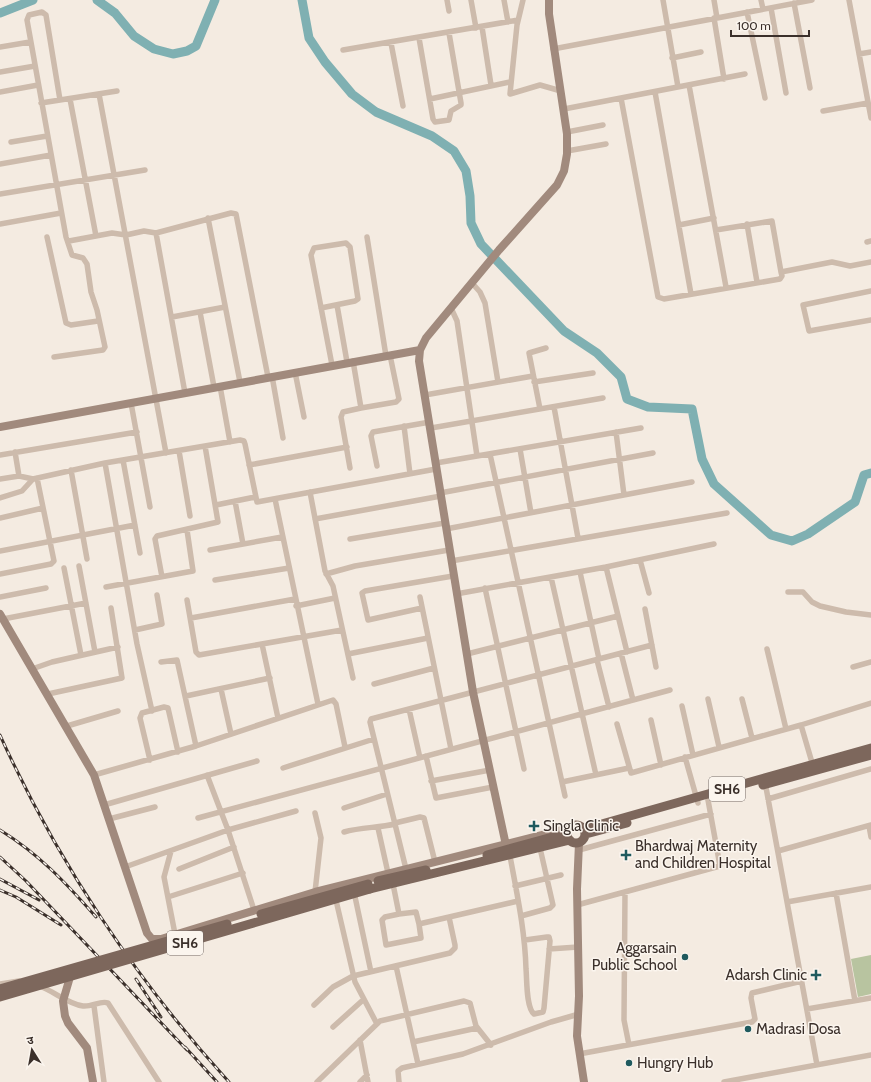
<svg xmlns="http://www.w3.org/2000/svg" width="871" height="1082" viewBox="0 0 871 1082" font-family="Cabin,'Noto Sans Devanagari',sans-serif">
  <rect width="100%" height="100%" fill="#f4ebe1"/>
  <path fill="#b8c4a0" d="M871,955V994L858,997L851,959Z"/>
  <g fill="none" stroke-linecap="round" stroke-linejoin="round">
    <path stroke="#7fb0b2" stroke-width="9" d="M97,0L115,13L134,36L154,49L173,54L187,51L196,46L215,0
      M302,0L309,38L325,62L352,94L376,112L432,136L454,151L466,171L470,196L471,223L481,244L564,331L597,353L621,377L627,399L648,407L692,409L702,459L714,484L771,535L792,541L808,534L855,502L864,475L871,473
      M0,13L33,0"/>
    <path stroke="#cdbbac" stroke-width="5.5" d="M447,0L449,11
      M471,0L476,28
      M504,0L508,22
      M523,0L517,25L510,94L540,85L561,91
      M663,0L678,87
      M714,0L717,18
      M761,0L763,9
      M849,0L871,118
      M794,3L810,88
      M771,8L786,93
      M747,12L765,98
      M714,18L724,79
      M482,27L491,85
      M419,38L433,119L435,122L449,120L451,111L461,105V103L449,33
      M391,43L403,106
      M0,47L30,42
      M553,49L812,0
      M343,50L518,20
      M859,54L871,52
      M672,58L701,52
      M0,72L35,66
      M689,85L726,287
      M0,92L38,85
      M655,92L691,294
      M99,94L166,453
      M621,98L658,297L664,299L780,279L782,276L781,272L832,262L850,266L871,262
      M70,99L96,236
      M430,99L510,82
      M41,103L117,91
      M564,109L745,74
      M823,111L868,103
      M567,132L603,125
      M11,142L47,136
      M567,151L606,144
      M0,164L51,155
      M0,194L145,170
      M208,218L240,382
      M0,224L61,213
      M747,224L757,282
      M679,225L714,218
      M716,230L772,221L781,272
      M156,233L185,393
      M47,237L66,323L71,325L98,321
      M367,237L386,356
      M69,241L112,233L126,235L144,231L156,233L231,213L236,214L268,377
      M867,242L871,241
      M472,283L480,292L485,303L498,382
      M871,291L803,305L809,331L871,320
      M337,305L347,362
      M321,308L355,301L358,299L350,247L346,243L314,248L311,255L332,365
      M451,308L457,321L477,456
      M200,312L214,387
      M172,317L225,307
      M54,357L103,350L105,347L97,310L91,292L87,264L83,258L72,255L66,237L27,20L29,15L42,12L46,15L60,100
      M295,372L304,417
      M272,376L283,438
      M534,382L593,373
      M220,386L230,442
      M425,395L533,376
      M131,403L150,507
      M554,407L578,538
      M361,408L396,402L399,399L390,355
      M540,409L529,353L546,348
      M404,426L410,474
      M431,428L603,398
      M616,432L624,495
      M520,449L531,513
      M179,451L190,516
      M15,452L19,476
      M490,454L565,796
      M0,455L137,432
      M123,460L140,553
      M105,463L137,644L152,711
      M436,463L641,428
      M249,465L347,447
      M377,466L371,436L373,432L430,422
      M350,468L341,417L343,412L361,408L353,361
      M71,470L87,559
      M0,479L19,476L33,479L105,463L240,440L244,441L245,444L257,502L436,469
      M310,492L325,571L333,586L353,678
      M440,493L653,453
      M0,498L22,491L33,479
      M275,499L318,704
      M235,501L243,544
      M216,505L255,497
      M0,518L43,508
      M315,519L441,496
      M446,529L692,482
      M350,539L445,523
      M210,550L282,537
      M0,551L135,525
      M640,560L649,593
      M451,561L727,513
      M79,566L95,652
      M606,567L627,652
      M64,568L81,655
      M580,572L599,659
      M0,574L51,564L54,561L37,478
      M326,574L355,566L449,550
      M162,577L155,539L157,536L218,522L205,446
      M551,577L596,775
      M215,580L289,568
      M106,587L193,571L187,530
      M485,588L524,769
      M788,592H803L812,602L820,606L846,612L871,615
      M456,594L606,567L714,544
      M0,597L46,588
      M420,597L451,749
      M187,600L196,652L199,655L342,630
      M296,606L335,598
      M422,608L368,620L362,593L365,591L453,576
      M645,609L656,667
      M191,618L295,599
      M3,619L86,603
      M135,630L162,624L157,595
      M262,644L278,718
      M767,649L786,729
      M621,653L633,700
      M348,654L428,638
      M467,654L618,616
      M597,660L609,707
      M161,662L177,660L196,746
      M853,667L871,662
      M32,669L52,662L118,647
      M374,684L434,668
      M221,689L231,734
      M48,694L122,678L111,608
      M186,696L270,678
      M708,699L719,747
      M742,699L752,738
      M682,706L693,755
      M409,709L420,758
      M651,720L661,765
      M617,724L631,773L801,725L813,766
      M801,725L871,703
      M67,726L118,711
      M426,756L436,798L493,787
      M685,757L698,803
      M150,760L140,718L142,713L164,707L168,708L178,752
      M283,768L374,739
      M94,775L196,746L333,700L336,704L345,747
      M207,775L228,830L254,910
      M431,781L490,770
      M562,782L629,768
      M765,782L817,1065
      M768,799L871,769
      M104,805L257,761
      M344,808L387,794
      M198,818L670,690
      M109,819L155,807
      M395,823L420,817L424,818L435,862
      M869,826L871,837
      M378,828L388,873
      M344,832C361,827 378,828 395,824
      M579,850L711,814
      M171,851L164,877L175,934
      M778,851L871,825
      M510,856C517,894 525,931 526,969C527,979 526,1008 534,1014L543,1012L544,1008L550,941L549,937H547L525,940
      M125,867L228,830L296,811
      M179,869L234,847
      M406,869L370,722L371,719L652,645
      M393,884L399,914L385,917L382,920L386,945L421,938L419,924L518,901
      M515,886L561,875
      M315,892L321,838L315,813
      M354,892L371,972
      M625,893L624,1020L629,1045
      M836,893L855,1001
      M335,896L355,982L377,1024
      M168,897L243,873
      M787,902L871,887
      M577,905L720,866L708,800
      M399,914L416,912L419,924
      M521,916L550,908L553,905L540,848
      M549,949L578,947
      M396,966L418,1064
      M0,984L19,981
      M39,986C54,991 68,1004 83,1006C92,1007 101,1000 108,1003L159,1082
      M314,1005L333,987L353,976L450,953L455,948V945L449,917
      M94,1006L104,1082
      M807,1009L871,998
      M333,1027L363,1000
      M360,1040L368,1082
      M413,1042L477,1028
      M579,1054L752,1022L755,1019L751,998L752,993L802,981
      M317,1082L380,1021L464,1001L470,1003L476,1026L491,1045
      M360,1082L367,1075
      M399,1082L398,1071L402,1068L463,1054L551,1022L579,1014
      M724,1082L871,1055"/>
    <path stroke="#a18a7d" stroke-width="8" d="M0,427L420,350
      M0,614L94,775L147,933L152,939H161L315,892L570,828
      M579,843L577,889L579,996L577,1036L584,1082
      M507,850L473,692L419,361L420,350L426,338L499,250L557,185L564,171L567,154V134L549,14V0"/>
    <path stroke="#7d675c" stroke-width="9" d="M763,785L871,755
      M567 834a9 9 0 1 1 18 0a9 9 0 1 1-18 0Z
      M584,829L871,748
      M586,834L627,823
      M487,855L567,833
      M378,881L426,870
      M370,889L570,840"/>
    <defs>
      <path id="rail" d="M0,735C57,861 136,980 229,1082
        M0,830C39,854 66,883 96,917
        M0,857L26,881L187,1050
        M0,879L39,900
        M0,890L16,897L61,925
        M136,979L161,1017
        M185,1047L217,1082"/>
    </defs>
    <use href="#rail" stroke="#3b302b" stroke-width="3"/>
    <use href="#rail" stroke="#fbf5ee" stroke-width="1.5" stroke-dasharray="4.5" stroke-linecap="butt"/>
    <path stroke="#a18a7d" stroke-width="8" d="M70,977L63,1001L65,1016L68,1023L87,1048L93,1082"/>
    <path stroke="#7d675c" stroke-width="9" d="M261,914L368,884
      M0,989L227,924
      M0,997L370,889"/>
  </g>
  <g fill="#1f5a5e" stroke="#fbf5ee" stroke-width="1.5">
    <path d="M532 820h4v4h4v4h-4v4h-4v-4h-4v-4h4z"/>
    <path d="M624 849h4v4h4v4h-4v4h-4v-4h-4v-4h4z"/>
    <circle cx="685" cy="957" r="4"/>
    <path d="M814 969h4v4h4v4h-4v4h-4v-4h-4v-4h4z"/>
    <circle cx="748" cy="1029" r="4"/>
    <circle cx="629" cy="1063" r="4"/>
  </g>
  <g text-anchor="middle" stroke-width="3" stroke-linejoin="round" paint-order="stroke">
    <g fill="#fbf5ee" stroke="#756b66" stroke-width="1">
      <rect x="709" y="777" width="36" height="24" rx="3"/>
      <rect x="167" y="931" width="36" height="24" rx="3"/>
    </g>
    <g font-size="14" font-weight="bold" fill="#3b302b">
      <text x="727" y="794">SH6</text>
      <text x="185" y="948">SH6</text>
    </g>
    <g font-size="15" fill="#3b302b" stroke="#fbf5ee" text-anchor="start">
      <text x="543" y="831">Singla Clinic</text>
      <text x="635" y="851">Bhardwaj Maternity<tspan x="635" dy="17">and Children Hospital</tspan></text>
      <text x="677" y="953" text-anchor="end">Aggarsain<tspan x="677" dy="17">Public School</tspan></text>
      <text x="807" y="980" text-anchor="end">Adarsh Clinic</text>
      <text x="756" y="1034">Madrasi Dosa</text>
      <text x="637" y="1068">Hungry Hub</text>
    </g>
  </g>
  <g transform="translate(32 1050) rotate(349)" stroke="#fbf5ee" stroke-width="3" paint-order="stroke">
  <path d="M0-3L7 15L0 10L-7 15Z" fill="#3b302b"/>
  <text y="-6" font-size="11" font-weight="bold" text-anchor="middle" fill="#3b302b">उ</text>
  </g>
  <path d="M731 30v6h78v-6" fill="none" stroke="#3b302b" stroke-width="2"/>
  <text x="737" y="30" font-size="12" fill="#3b302b" stroke="#fbf5ee" stroke-width="3" paint-order="stroke">100 m</text>
</svg>
